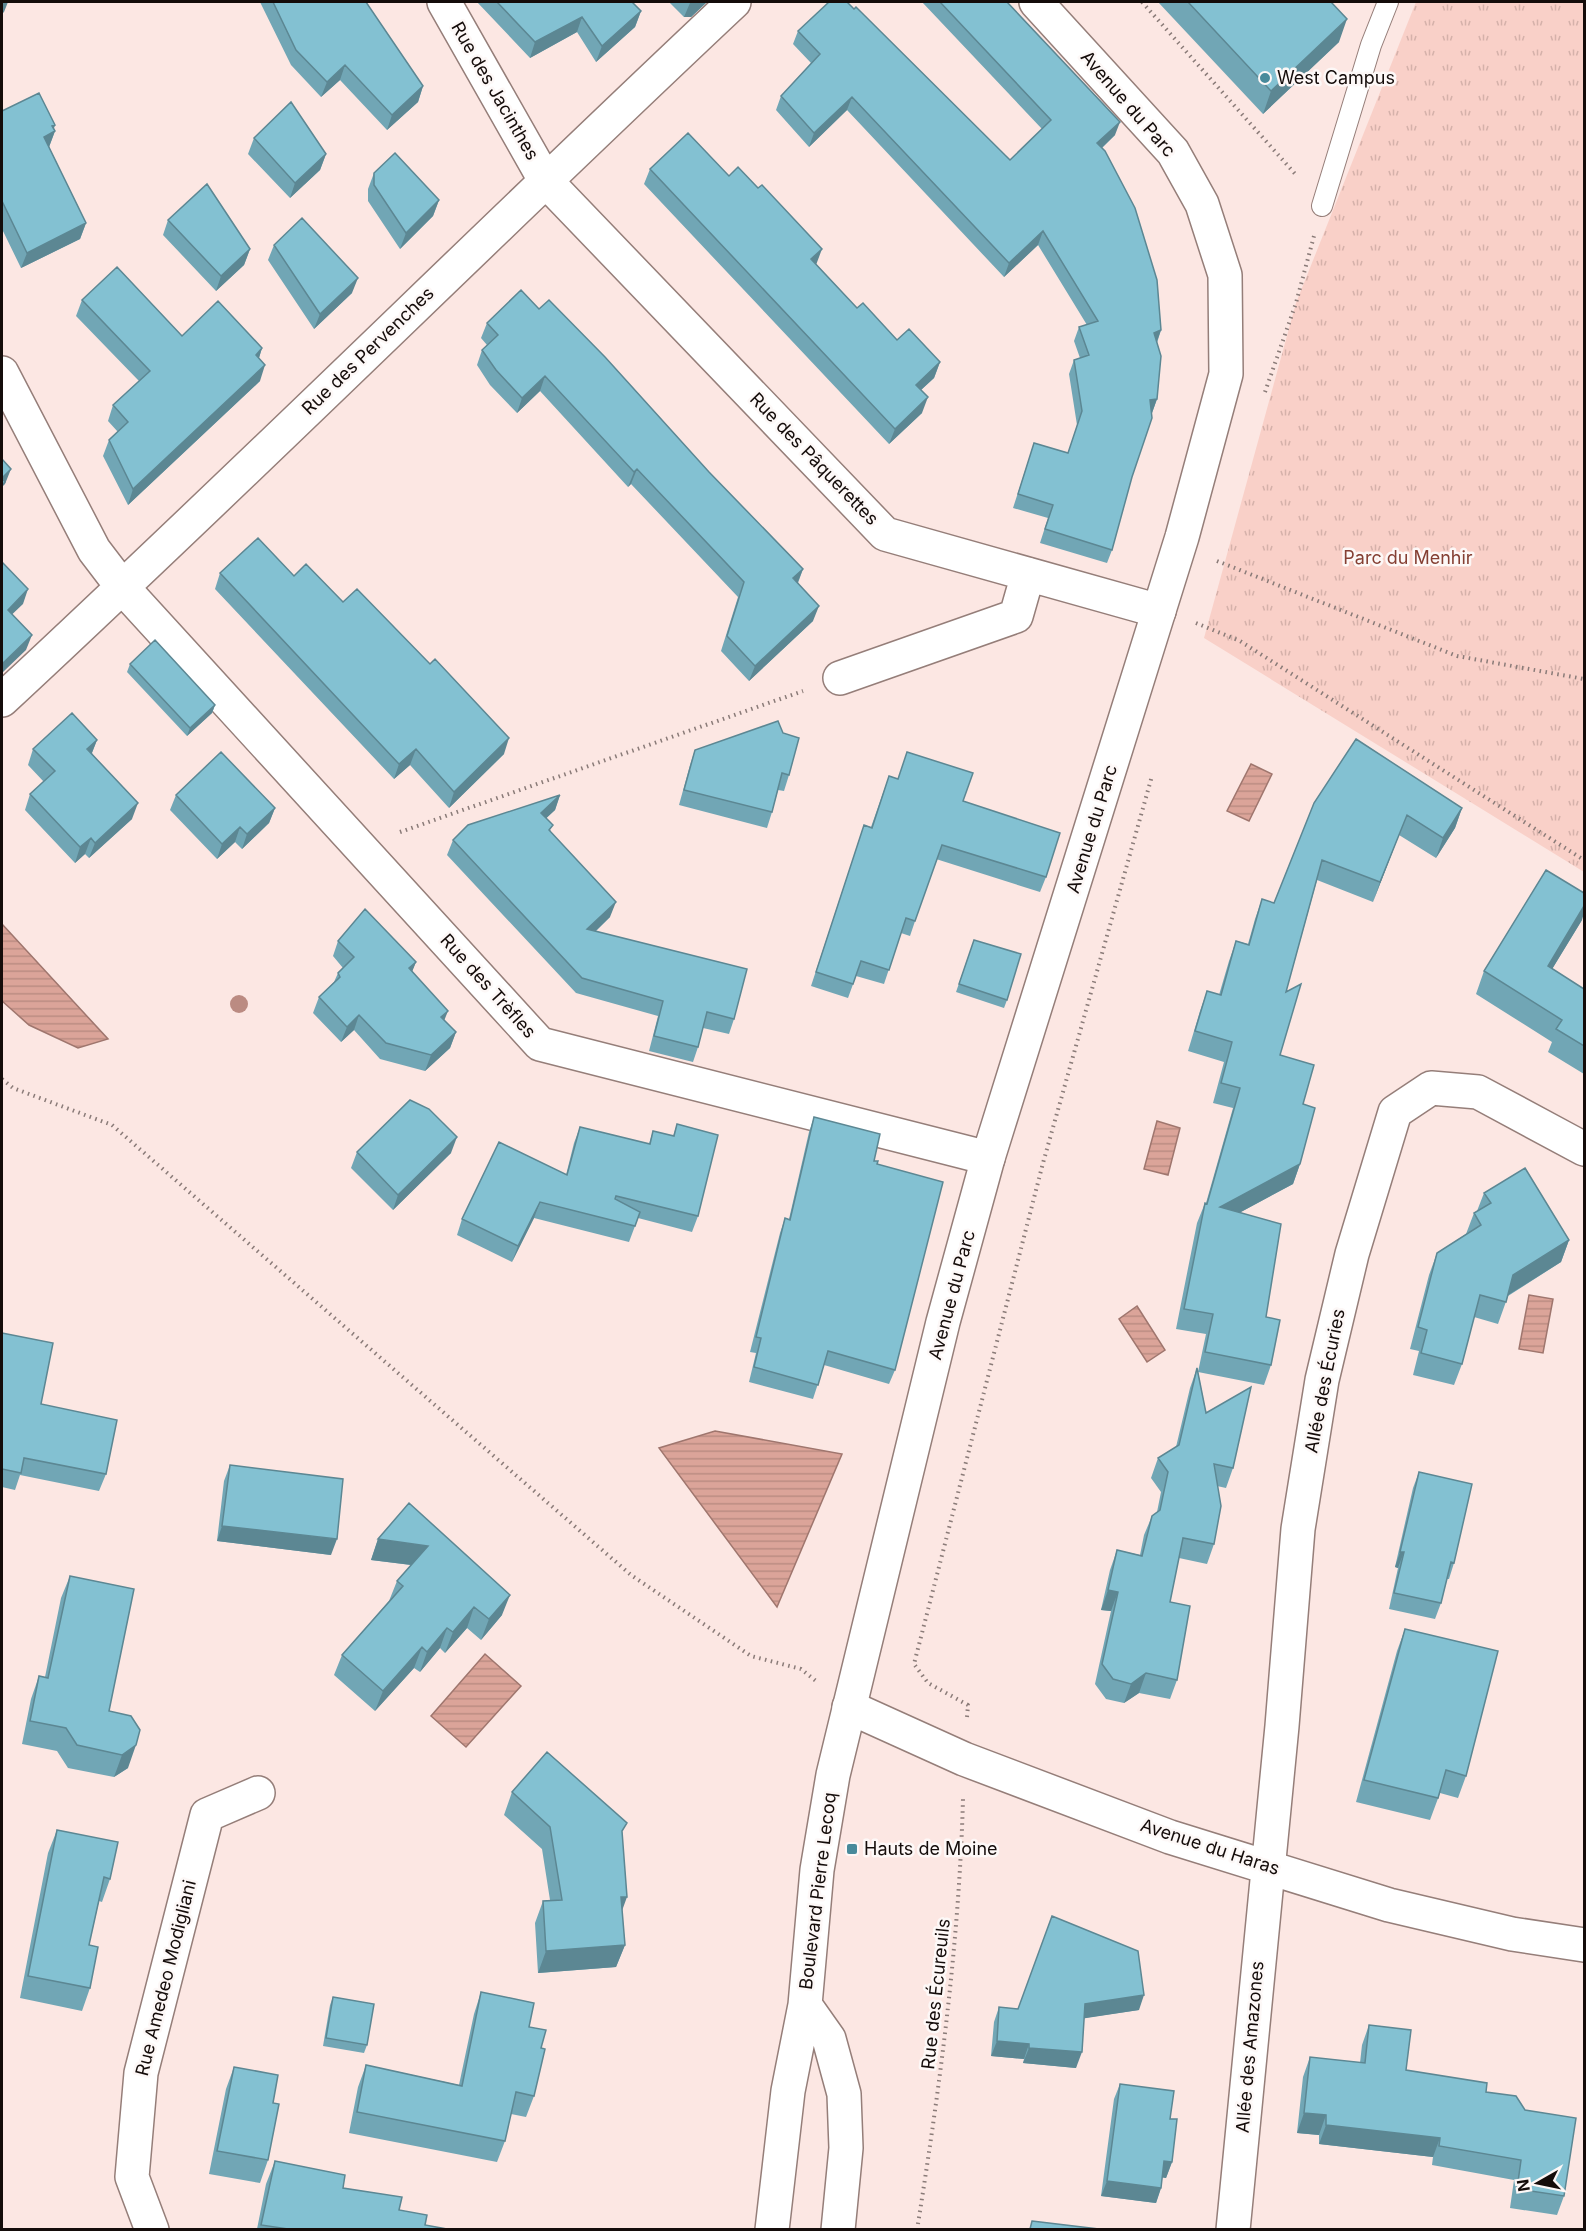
<svg xmlns="http://www.w3.org/2000/svg" width="1586" height="2231" viewBox="0 0 1586 2231" font-family="Inter,sans-serif">
  <defs>
    <pattern id="grass-tufts" width="24" height="20" patternUnits="userSpaceOnUse" patternTransform="scale(1.5)"><rect width="24" height="20" fill="#f9d0c8"/><path d="M3 7l-1-3M5 7V3M7 7l1-3M15 17l-1-3M17 17v-4M19 17l1-3" fill="none" stroke="#d5b1aa"/></pattern>
    <pattern id="water-rules" width="6" height="5" patternUnits="userSpaceOnUse" patternTransform="scale(1.5)"><rect width="6" height="5" fill="#dba499"/><path d="M0 2.5h6" fill="none" stroke="#bb8c82"/></pattern>
  </defs>
  <rect width="100%" height="100%" fill="#fce7e3"/>
  <path fill="url(#grass-tufts)" d="M1416,2H1584V872L1204,638L1296,303Z"/>
  <path fill="url(#water-rules)" stroke="#9f766e" stroke-width="1.5" d="M1251,764L1272,774L1249,821L1227,811Z
    M2,924L108,1039L78,1048L29,1025L2,1001Z
    M1157,1121L1180,1128L1168,1175L1144,1169Z
    M1529,1295L1553,1299L1543,1353L1519,1349Z
    M1137,1306L1165,1350L1147,1362L1119,1319Z
    M715,1431L842,1454L777,1607L659,1448Z
    M485,1654L521,1686L466,1747L431,1716Z"/>
  <g fill="none" stroke-linecap="round" stroke-linejoin="round">
    <defs>
      <path id="service" d="M1322,206L1371,45L1388,2"/>
      <path id="minor" d="M444,2L545,180L885,534L1159,611
        M2,373L94,550L123,588L540,1044L988,1158
        M840,678L1016,616L1028,574
        M2,700C249,471 488,233 734,2
        M849,1707L964,1759L1170,1837L1389,1905L1512,1934L1584,1945
        M152,2230L132,2177L141,2073L207,1815L258,1793
        M1233,2230L1282,1726L1298,1529L1322,1380L1352,1254L1395,1112L1431,1088L1478,1092L1584,1149"/>
      <path id="tertiary" d="M805,2005L829,2039L844,2094L846,2148L838,2230
        M772,2230L788,2091L805,2005L817,1870L833,1775L943,1322L988,1158L1182,537L1226,374L1225,275L1202,204L1173,152L1036,2"/>
    </defs>
    <use href="#service" stroke="#957e79" stroke-width="22"/>
    <use href="#minor" stroke="#957e79" stroke-width="36"/>
    <use href="#tertiary" stroke="#957e79" stroke-width="36"/>
    <path stroke="#8a7b78" stroke-width="4" stroke-dasharray="1.5 4.5" stroke-linecap="butt" d="M1142,2L1297,176
      M1265,392L1296,303L1314,236
      M1217,561L1457,656L1584,679
      M1196,623L1240,641L1584,860
      M400,832L803,691
      M2,1079L13,1088L112,1125L631,1575L751,1656L801,1669L816,1681
      M967,1717L968,1705L928,1683L914,1664L1043,1163L1152,776
      M917,2230C940,2086 959,1944 963,1799"/>
    <use href="#service" stroke="#fff" stroke-width="20"/>
    <use href="#minor" stroke="#fff" stroke-width="33"/>
    <use href="#tertiary" stroke="#fff" stroke-width="33"/>
  </g>
  <circle fill="#bb8b82" cx="239" cy="1004" r="9"/>
  <path fill="#71a6b5" d="M260,2H366L423,86L418,102L387,130L340,80L321,97L291,65Z
    M477,2H632L641,11L635,27L596,62L577,32L530,58Z
    M669,2H707L691,17H684Z
    M922,2H1007L1115,135L1102,148L1161,330L1157,343V399L1152,413L1132,477L1112,550L1107,563L1040,543L1048,518L1013,508L1034,443L1068,453L1077,425L1069,374L1074,360L1080,358L1074,341L1079,327L1087,325L1038,245L1004,277L847,110L809,147L776,110L781,96L811,63L793,44L798,31L1010,160L1042,129Z
    M1158,2H1331L1339,42L1263,114Z
    M2,111L55,125L54,128L55,131L49,147L86,223L80,239L21,268L2,229Z
    M254,138L326,154L320,170L290,198L248,154Z
    M650,169L729,176L816,264L857,308L897,340L940,362L934,378L921,390L922,413L889,444L644,184Z
    M374,173L439,200L433,216L400,249L368,201V189Z
    M168,220L250,249L244,265L216,291L163,235Z
    M274,245L352,293L314,329L268,260Z
    M82,300L182,336L262,348L259,358L260,381L128,505L103,456L109,440L118,432L108,421L113,405L139,381L76,316Z
    M539,309L709,472L803,569L798,583L813,621L749,681L721,651L738,597L631,484L628,487L540,391L517,413L490,385L477,365L482,350L487,345L481,338L487,323Z
    M220,573L294,576L343,602L504,754L449,808L410,765L394,779L215,589Z
    M130,664L215,705L212,713L187,736L127,672Z
    M97,740L92,753L132,819L89,858L85,854L75,863L25,810L30,794L44,782L28,765L33,749Z
    M695,750L789,775L784,791L778,790L772,812L767,828L679,805L690,765Z
    M889,776L963,801L1046,877L1040,892L936,859L910,936L901,933L884,984L856,976L848,998L811,986L864,825L871,827Z
    M176,795L275,808L269,823L242,849L235,842L217,859L170,810Z
    M560,795L555,810L546,818L551,832L610,917L596,931L734,1019L729,1034L703,1028L698,1047L693,1062L649,1051L658,1016L576,993L447,855L453,840Z
    M1314,803L1462,808L1455,828L1436,858L1399,835L1373,902L1317,880L1286,992L1280,1055L1303,1104L1300,1164L1293,1184L1239,1213L1266,1317L1271,1365L1264,1385L1198,1372L1206,1413L1233,1468L1226,1488L1217,1486L1214,1544L1207,1564L1179,1558L1170,1602L1177,1680L1170,1699L1139,1693L1124,1703L1106,1699L1095,1684L1111,1611L1101,1610L1110,1570L1117,1550L1140,1555L1144,1535L1152,1516L1157,1512L1161,1492L1151,1478L1158,1458L1176,1447L1190,1388L1197,1368L1198,1372L1206,1334L1176,1329L1197,1223L1205,1203H1206L1233,1108L1213,1103L1224,1062L1188,1051L1200,1011L1207,991L1219,995L1229,961L1236,941L1248,944L1255,919L1262,899L1274,903Z
    M1582,920L1552,969L1584,989V1074L1548,1052L1552,1042L1476,994L1484,971Z
    M974,940L1007,1000L1004,1008L956,992Z
    M338,941L416,962L412,971L444,1020L456,1032L450,1048L425,1071L380,1059L354,1030L341,1042L313,1013L319,997L334,982L338,973L343,968L333,956Z
    M814,1117L874,1161L877,1164L895,1370L889,1384L824,1365L813,1399L749,1382L756,1353L750,1352L780,1233L785,1218L789,1219L809,1132Z
    M677,1124L698,1216L692,1232L638,1218L629,1242L534,1218L512,1262L457,1235L462,1219L566,1175L574,1143L580,1127L649,1144L653,1131L673,1136Z
    M357,1152L451,1153L393,1210L351,1168Z
    M1484,1193L1569,1240L1561,1262L1508,1296L1498,1324L1474,1317L1462,1364L1454,1385L1413,1375L1419,1351L1410,1349L1429,1275L1437,1253L1466,1234L1474,1213L1477,1211Z
    M2,1333L41,1404L106,1474L99,1491L20,1475L15,1490L2,1487Z
    M230,1465L331,1555L217,1541L224,1481Z
    M1419,1472L1454,1563L1449,1579H1447L1441,1603L1435,1619L1389,1609L1398,1568L1395,1567L1413,1488Z
    M378,1539L502,1615L481,1640L467,1628L445,1653L440,1648L420,1672L414,1668L375,1711L334,1675L342,1655L389,1601L397,1581L411,1565L371,1560Z
    M70,1576L109,1711L128,1768L114,1777L68,1768L57,1751L22,1744L31,1699L39,1676L45,1677L61,1598Z
    M1405,1629L1466,1776L1458,1798L1440,1793L1430,1820L1356,1802L1397,1651Z
    M512,1792L623,1836L622,1910L625,1945L616,1967L538,1973L535,1923L543,1901L550,1900L542,1849L504,1815Z
    M57,1830L110,1879L102,1902L99,1901L89,1945L90,1988L82,2011L20,1998L48,1853Z
    M481,1992L529,2027L541,2048L534,2096L526,2117L511,2114L505,2141L497,2162L349,2133L358,2087L366,2065L459,2085L474,2014Z
    M333,1997L367,2045L364,2053L323,2046L330,2005Z
    M999,2007L1018,2009L1139,2010L1084,2018L1076,2068L1023,2063L1024,2059L991,2056L994,2022Z
    M1369,2025L1406,2070L1486,2092L1564,2196L1557,2215L1510,2208L1514,2180L1432,2165L1433,2157L1319,2144V2135L1297,2133L1303,2077L1310,2057L1360,2063L1362,2045Z
    M234,2067L273,2103L268,2160L260,2183L209,2174L226,2089Z
    M1120,2084L1170,2119L1172,2162L1166,2178L1162,2177L1161,2188L1156,2203L1101,2196L1114,2099Z
    M275,2161L399,2210L425,2225L447,2229H257L266,2184Z"/>
  <path fill="#5c8793" d="M2,2H8L4,12L2,14Z
    M697,2H707L691,17H684L690,3Z
    M641,11L635,27L596,62L602,46Z
    M582,17L577,32L530,58L535,42Z
    M1347,19L1339,42L1263,114L1271,91Z
    M345,65L340,80L321,97L327,82Z
    M423,86L418,102L387,130L392,115Z
    M852,97L847,110L809,147L814,133Z
    M1120,122L1115,135L1092,157L1097,143Z
    M55,125L52,133L55,131L49,147L38,153L44,137L52,126Z
    M326,154L320,170L290,198L295,183Z
    M439,200L433,216L400,249L406,233Z
    M86,223L80,239L21,268L27,253Z
    M1043,231L1038,245L1004,277L1009,263Z
    M250,249L244,265L216,291L221,276Z
    M822,249L816,265L811,259Z
    M358,278L352,293L314,329L320,314Z
    M1161,330L1156,344L1154,333Z
    M262,348L257,364L256,355Z
    M940,362L934,378L910,400L916,385Z
    M265,365L260,381L128,505L133,489Z
    M545,376L540,391L517,413L522,398Z
    M928,397L922,413L889,444L895,429Z
    M1157,399L1152,413L1145,414L1150,400Z
    M11,469L5,484L3,486L2,491V478Z
    M637,469L631,484L628,487L634,472Z
    M803,569L797,584L793,578Z
    M28,589L23,604L2,624L8,610Z
    M819,606L813,621L749,681L755,666Z
    M32,635L26,650L2,673V664Z
    M215,705L212,713L187,736L190,728Z
    M509,738L504,754L449,808L454,792Z
    M97,740L91,755L87,749Z
    M416,749L410,765L394,779L399,764Z
    M560,795L555,810L536,828L541,813Z
    M138,803L132,819L89,858L95,843Z
    M275,808L269,823L242,849L247,834Z
    M1462,808L1455,828L1436,858L1443,838Z
    M1407,815L1399,835L1373,902L1380,882Z
    M240,827L235,842L217,859L222,844Z
    M91,838L85,854L75,863L80,847Z
    M616,902L610,917L582,944L587,929Z
    M1584,906V913L1582,920L1540,989L1548,966Z
    M416,962L410,977L409,968Z
    M448,1011L442,1026L441,1017Z
    M359,1015L354,1030L341,1042L347,1027Z
    M456,1032L450,1048L425,1071L431,1055Z
    M457,1137L451,1153L393,1210L398,1195Z
    M1300,1164L1293,1184L1213,1227L1220,1207Z
    M540,1202L534,1218L512,1262L518,1246Z
    M1569,1240L1561,1262L1505,1297L1513,1275Z
    M222,1526L337,1539L331,1555L217,1541Z
    M378,1539L428,1546L420,1566L371,1560Z
    M1400,1552H1404L1398,1568L1395,1567Z
    M1108,1590L1118,1592L1111,1611L1101,1610Z
    M510,1595L502,1615L481,1640L489,1619Z
    M474,1607L467,1628L445,1653L453,1632Z
    M447,1628L440,1648L420,1672L427,1652Z
    M422,1647L414,1668L375,1711L383,1691Z
    M1146,1673L1139,1693L1124,1703L1131,1684Z
    M136,1745L128,1768L114,1777L122,1755Z
    M621,1897H627L619,1919Z
    M625,1945L616,1967L538,1973L546,1951Z
    M1144,1995L1139,2010L1080,2019L1085,2004Z
    M997,2041L1029,2044L1024,2059L991,2056Z
    M1029,2048L1082,2052L1076,2068L1023,2063Z
    M1304,2113L1326,2115L1319,2135L1297,2133Z
    M1326,2125L1440,2138L1433,2157L1319,2144Z
    M1164,2161L1172,2162L1166,2178L1159,2177Z
    M1107,2181L1161,2188L1156,2203L1101,2196Z"/>
  <path fill="#83c1d2" stroke="#5c8793" stroke-width="1.5" d="M273,2H366L423,86L392,115L345,65L327,82L296,50Z
    M497,2H632L641,11L602,46L582,17L535,42Z
    M829,2H847L854,9L856,7L1010,160L1051,120L940,2H1007L1120,122L1097,143L1105,151L1135,208L1157,280L1161,330L1154,333L1161,356L1157,399L1150,400L1152,418L1132,477L1112,550L1045,529L1053,505L1018,494L1034,443L1068,453L1082,411L1074,360L1089,355L1079,327L1098,321L1043,231L1009,263L852,97L814,133L781,96L820,54L798,31Z
    M1188,2H1331L1347,19L1271,91Z
    M39,93L55,125L52,126L55,131L44,137L86,223L27,253L2,201V111Z
    M291,102L326,154L295,183L254,138Z
    M688,133L729,176L738,167L758,188L762,185L822,249L811,259L857,308L863,303L897,340L909,329L940,362L916,385L928,397L895,429L650,169Z
    M395,153L439,200L406,233L374,185V173Z
    M207,184L250,249L221,276L168,220Z
    M302,218L358,278L320,314L274,245Z
    M117,267L182,336L218,301L262,348L256,355L265,365L133,489L109,440L128,422L113,405L150,371L82,300Z
    M521,290L539,309L549,300L605,357L709,472L803,569L793,578L819,606L755,666L727,636L744,582L637,469L634,472L545,376L522,398L496,370L482,350L498,335L487,323Z
    M2,459L11,469L2,478Z
    M2,478L5,482L2,485Z
    M258,538L294,576L306,564L343,602L357,589L430,664L435,659L509,738L454,792L416,749L399,764L220,573Z
    M2,562L28,589L8,610L32,635L2,664Z
    M155,640L215,705L190,728L130,664Z
    M72,713L97,740L87,749L138,803L95,843L91,838L80,847L30,794L55,771L33,749Z
    M778,721L783,733L799,738L789,775L782,773L772,812L684,790L695,750Z
    M1356,739L1462,808L1443,838L1407,815L1380,882L1322,860L1286,992L1301,984L1280,1055L1314,1065L1303,1104L1315,1108L1300,1164L1220,1207L1281,1224L1266,1317L1280,1320L1271,1365L1205,1352L1213,1314L1184,1309L1205,1203L1207,1204L1240,1088L1221,1083L1232,1042L1195,1031L1207,991L1221,995L1236,941L1249,945L1262,899L1274,903L1314,803Z
    M221,752L275,808L247,834L240,827L222,844L176,795Z
    M907,752L973,773L963,801L1060,833L1046,877L942,845L915,921L906,918L889,970L861,961L853,984L816,972L864,825L872,828L889,776L898,779Z
    M560,795L541,813L553,825L549,830L616,902L587,929L747,969L734,1019L707,1012L698,1047L654,1036L663,1001L582,978L453,840L468,825Z
    M1546,870L1584,893V906L1548,966L1584,989V1046L1556,1029L1562,1020L1484,971Z
    M365,909L416,962L409,968L448,1011L441,1017L456,1032L431,1055L386,1043L359,1015L347,1027L319,997L340,977L338,973L354,957L338,941Z
    M974,940L1021,954L1007,1000L959,984Z
    M410,1100L429,1109L457,1137L398,1195L357,1152Z
    M814,1117L880,1134L874,1161H878L877,1164L943,1182L895,1370L828,1351L818,1385L754,1367L761,1338L756,1337L785,1218L790,1220Z
    M677,1124L718,1135L698,1216L616,1196L615,1199L640,1212L635,1226L540,1202L518,1246L462,1219L499,1142L567,1175L580,1127L650,1144L653,1131L674,1136Z
    M1525,1168L1569,1240L1513,1275L1506,1302L1480,1295L1462,1364L1421,1353L1427,1330L1418,1327L1437,1253L1481,1225L1474,1213L1491,1203L1484,1193Z
    M2,1333L53,1343L41,1404L117,1420L106,1474L24,1458L21,1473L2,1469Z
    M1197,1368L1206,1413L1251,1387L1233,1468L1214,1464L1221,1506L1214,1544L1183,1538L1170,1602L1190,1606L1177,1680L1146,1673L1131,1684L1113,1679L1102,1664L1118,1592L1108,1590L1117,1550L1142,1556L1152,1516L1160,1510L1168,1472L1158,1458L1179,1445Z
    M230,1465L343,1479L337,1539L222,1526Z
    M1419,1472L1472,1484L1454,1563L1451,1562L1441,1603L1394,1593L1404,1552H1400Z
    M409,1503L510,1595L489,1619L474,1607L453,1632L447,1628L427,1652L422,1647L383,1691L342,1655L403,1586L397,1581L428,1546L378,1539Z
    M70,1576L134,1589L109,1711L131,1716L140,1730L136,1745L122,1755L77,1745L66,1728L30,1721L39,1676L48,1678Z
    M1405,1629L1498,1651L1466,1776L1446,1770L1438,1798L1364,1780Z
    M547,1752L627,1823L622,1831L627,1897H621L625,1945L546,1951L543,1901L562,1900L550,1827L512,1792Z
    M57,1830L118,1842L110,1879L104,1877L89,1945L98,1947L90,1988L28,1976Z
    M1052,1916L1138,1951L1144,1995L1085,2004L1082,2052L1029,2048V2044L997,2041L999,2007L1018,2009Z
    M481,1992L534,2003L529,2027L546,2030L541,2048L545,2049L534,2096L516,2092L505,2141L357,2112L366,2065L462,2086Z
    M333,1997L374,2004L367,2045L326,2038Z
    M1369,2025L1411,2030L1406,2070L1487,2083L1486,2092L1516,2096L1525,2110L1576,2118L1564,2196L1517,2189L1521,2160L1439,2146L1440,2138L1326,2125V2115L1304,2113L1310,2057L1365,2063Z
    M234,2067L278,2075L273,2103L279,2104L268,2160L217,2151Z
    M1120,2084L1174,2091L1170,2119H1177L1172,2162L1164,2161L1161,2188L1107,2181Z
    M275,2161L345,2175L343,2188L402,2197L399,2210L427,2215L425,2225L447,2229H288L261,2225Z
    M1032,2221L1099,2229H1030Z"/>
  <g fill="#488a9b" stroke="#fdf8f7" stroke-width="2">
    <circle cx="1265" cy="78" r="6"/>
    <rect x="846" y="1843" width="12" height="12" rx="3"/>
  </g>
  <g text-anchor="middle" stroke-width="5" stroke-linejoin="round" paint-order="stroke">
    <g font-size="18" fill="#140c0a" stroke="#fdf8f7" text-anchor="start">
      <text x="1277" y="84">West Campus</text>
      <text x="864" y="1855">Hauts de Moine</text>
    </g>
    <g font-size="18" fill="#140c0a" stroke="#fdf8f7">
      <text transform="translate(495 91) rotate(60)" y="6">Rue des Jacinthes</text>
      <text transform="translate(1128 104) rotate(49)" y="6">Avenue du Parc</text>
      <text transform="translate(368 351) rotate(-44)" y="6">Rue des Pervenches</text>
      <text transform="translate(814 459) rotate(46)" y="6">Rue des Pâquerettes</text>
      <text transform="translate(1092 829) rotate(-73)" y="6">Avenue du Parc</text>
      <text transform="translate(488 986) rotate(48)" y="6">Rue des Trèfles</text>
      <text transform="translate(952 1295) rotate(-75)" y="6">Avenue du Parc</text>
      <text transform="translate(1325 1381) rotate(-79)" y="6">Allée des Écuries</text>
      <text transform="translate(1210 1847) rotate(18)" y="6">Avenue du Haras</text>
      <text transform="translate(818 1891) rotate(-83)" y="6">Boulevard Pierre Lecoq</text>
      <text transform="translate(166 1978) rotate(-76)" y="6">Rue Amedeo Modigliani</text>
      <text transform="translate(936 1994) rotate(-84)" y="6">Rue des Écureuils</text>
      <text transform="translate(1250 2047) rotate(-85)" y="6">Allée des Amazones</text>
    </g>
    <g font-size="18" fill="#853f33" stroke="#fdf8f7">
      <text x="1408" y="564">Parc du Menhir</text>
    </g>
  </g>
  <rect width="1586" height="2231" fill="none" stroke="#140c0a" stroke-width="6"/>
  <g transform="translate(1538 2183) rotate(261)" stroke="#fdf8f7" stroke-width="4.5" paint-order="stroke">
  <path d="M0-4.5L10 22L0 15L-10 22Z" fill="#140c0a"/>
  <text y="-9" font-size="16" font-weight="bold" text-anchor="middle" fill="#140c0a">N</text>
  </g>
</svg>
